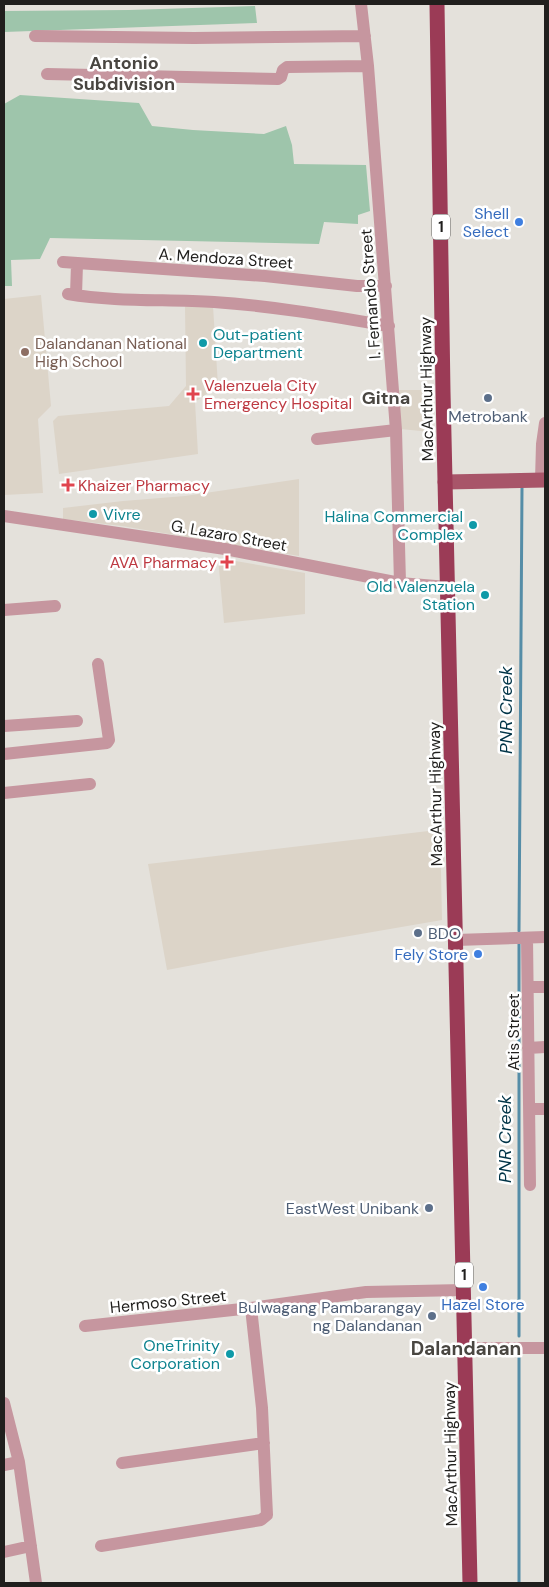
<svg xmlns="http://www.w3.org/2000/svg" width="549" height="1587" viewBox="0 0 549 1587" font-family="'DM Sans',sans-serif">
  <rect width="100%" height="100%" fill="#e4e1db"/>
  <path fill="#dcd4c8" d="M41,295L51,406L38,419L43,493L4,495V299Z
    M185,306H213L218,386L195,402L198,454L59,474L53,421L58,416L169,406L186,386Z
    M399,390H430L432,432L400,429Z
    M299,479V556L122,526L63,519V508L123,501L185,496Z
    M218,558L305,573V614L224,623Z
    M437,830L441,871L442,920L303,944L167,970L148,864Z"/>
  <path fill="#9ec5ab" d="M255,6L257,23L4,32V11L129,10Z
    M20,95L139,103L152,126L193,130L264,134L286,126L292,145L294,164L366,165L370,211L358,215V224L324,222L319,244L50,238L40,259L11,260L12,286H4V104Z"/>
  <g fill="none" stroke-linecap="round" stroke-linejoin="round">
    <path stroke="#558da7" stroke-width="3" d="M519,931L522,488
      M519,1336V943
      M519,1353V1583"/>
    <path stroke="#c6969f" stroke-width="12" d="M361,4L368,66L396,430L400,583
      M35,36L194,38L365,36
      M47,74L278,79L281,77L283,70L287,67L368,66
      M63,262L265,276L357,286H386
      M68,294C116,302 165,299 214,302C273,306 330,316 389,326
      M76,295L77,264
      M317,439L396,430
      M541,480L542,444L545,423
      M4,516L225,549L400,583L447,587
      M4,610L55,606
      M4,726L77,721
      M4,754L107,743L109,740L98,664
      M4,793L90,784
      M527,938L530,1185
      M456,940L545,937
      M529,987H545
      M528,1048L545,1047
      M530,1109H545
      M85,1326L251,1308L366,1292L464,1290
      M465,1348H545
      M4,1403L19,1462L36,1583
      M122,1463L264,1443
      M4,1465L19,1462
      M101,1546L261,1520L267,1515L262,1408L251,1308
      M4,1552L31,1546"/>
    <path stroke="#a85569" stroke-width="15" d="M445,482L545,480"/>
    <path stroke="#9b3b56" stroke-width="15" d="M437,4L443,392L470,1583"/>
  </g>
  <g fill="#3f7fe0" stroke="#fff" stroke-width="2">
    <circle cx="519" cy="222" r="5"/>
    <circle cx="478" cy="954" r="5"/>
    <circle cx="483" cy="1287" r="5"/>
  </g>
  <g fill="#0f9aa8" stroke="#fff" stroke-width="2">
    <circle cx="203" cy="343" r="5"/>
    <circle cx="93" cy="514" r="5"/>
    <circle cx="473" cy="525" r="5"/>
    <circle cx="485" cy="595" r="5"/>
    <circle cx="230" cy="1354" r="5"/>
  </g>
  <circle fill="#8d6e63" stroke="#fff" stroke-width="2" cx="25" cy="352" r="5"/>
  <g fill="#e0444e" stroke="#fff" stroke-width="2">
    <path d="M190.5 386.5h5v5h5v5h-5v5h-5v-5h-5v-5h5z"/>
    <path d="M65.5 477.5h5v5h5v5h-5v5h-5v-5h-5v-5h5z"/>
    <path d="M224.5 554.5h5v5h5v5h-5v5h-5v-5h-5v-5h5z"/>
  </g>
  <g fill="#5c6f8a" stroke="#fff" stroke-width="2">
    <circle cx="488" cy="398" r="5"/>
    <circle cx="418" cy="933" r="5"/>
    <circle cx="429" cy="1208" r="5"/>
    <circle cx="432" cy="1316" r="5"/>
  </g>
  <g text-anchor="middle" stroke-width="5" stroke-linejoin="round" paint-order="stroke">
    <g fill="#fff" stroke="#636261" stroke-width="1">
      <rect x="432" y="214.5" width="18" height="25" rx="4"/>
      <rect x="455" y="1262.5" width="18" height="25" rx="4"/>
    </g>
    <g font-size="15" font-weight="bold" fill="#201f1d">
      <text x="441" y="232">1</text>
      <text x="464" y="1280">1</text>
    </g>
    <g font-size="16" fill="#366cbe" stroke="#fff" text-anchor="end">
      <text x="509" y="219">Shell<tspan x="509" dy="18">Select</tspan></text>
      <text x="468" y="960">Fely Store</text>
      <text x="483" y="1310" text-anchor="middle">Hazel Store</text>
    </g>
    <g font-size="16" fill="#201f1d" stroke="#fff">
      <text transform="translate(226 258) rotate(4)" y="6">A. Mendoza Street</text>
      <text transform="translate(370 294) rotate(-94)" y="6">I. Fernando Street</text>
      <text transform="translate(426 389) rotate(-91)" y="6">MacArthur Highway</text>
      <text transform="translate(229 535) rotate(10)" y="6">G. Lazaro Street</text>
      <text transform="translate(435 794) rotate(-91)" y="6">MacArthur Highway</text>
      <text transform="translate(513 1032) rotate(-90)" y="6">Atis Street</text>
      <text transform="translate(168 1301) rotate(-6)" y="6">Hermoso Street</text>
      <text transform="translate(450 1454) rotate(-91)" y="6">MacArthur Highway</text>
    </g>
    <g font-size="16" fill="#0d838f" stroke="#fff" text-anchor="end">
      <text x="213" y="340" text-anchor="start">Out-patient<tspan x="213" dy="18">Department</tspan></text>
      <text x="103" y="520" text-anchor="start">Vivre</text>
      <text x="463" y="522">Halina Commercial<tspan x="463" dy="18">Complex</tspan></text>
      <text x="475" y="592">Old Valenzuela<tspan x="475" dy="18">Station</tspan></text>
      <text x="220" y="1351">OneTrinity<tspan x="220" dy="18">Corporation</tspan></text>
    </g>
    <g font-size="16" fill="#785e54" stroke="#fff" text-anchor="start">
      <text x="35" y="349">Dalandanan National<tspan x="35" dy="18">High School</tspan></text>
    </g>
    <g font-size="16" fill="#be3a42" stroke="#fff" text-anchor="start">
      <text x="204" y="391">Valenzuela City<tspan x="204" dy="18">Emergency Hospital</tspan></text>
      <text x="78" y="491">Khaizer Pharmacy</text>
      <text x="217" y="568" text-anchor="end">AVA Pharmacy</text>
    </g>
    <g font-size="16" fill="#4e5e75" stroke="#fff" text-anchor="end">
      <text x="488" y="422" text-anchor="middle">Metrobank</text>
      <text x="428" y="939" text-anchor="start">BDO</text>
      <text x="419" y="1214">EastWest Unibank</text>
      <text x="422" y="1313">Bulwagang Pambarangay<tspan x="422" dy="18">ng Dalandanan</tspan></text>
    </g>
    <g font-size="18" font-weight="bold" fill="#494641" stroke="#fff">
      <text x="124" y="69">Antonio<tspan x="124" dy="21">Subdivision</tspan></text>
      <text x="386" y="404">Gitna</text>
    </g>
    <g font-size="18" font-style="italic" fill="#003447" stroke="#fff">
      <text transform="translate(506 710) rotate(-90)" y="6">PNR Creek</text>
      <text transform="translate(505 1139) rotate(-90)" y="6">PNR Creek</text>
    </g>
    <g font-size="19" font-weight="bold" fill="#494641" stroke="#fff">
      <text x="466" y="1355">Dalandanan</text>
    </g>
  </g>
  <rect width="549" height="1587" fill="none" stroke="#201f1d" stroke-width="10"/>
</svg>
